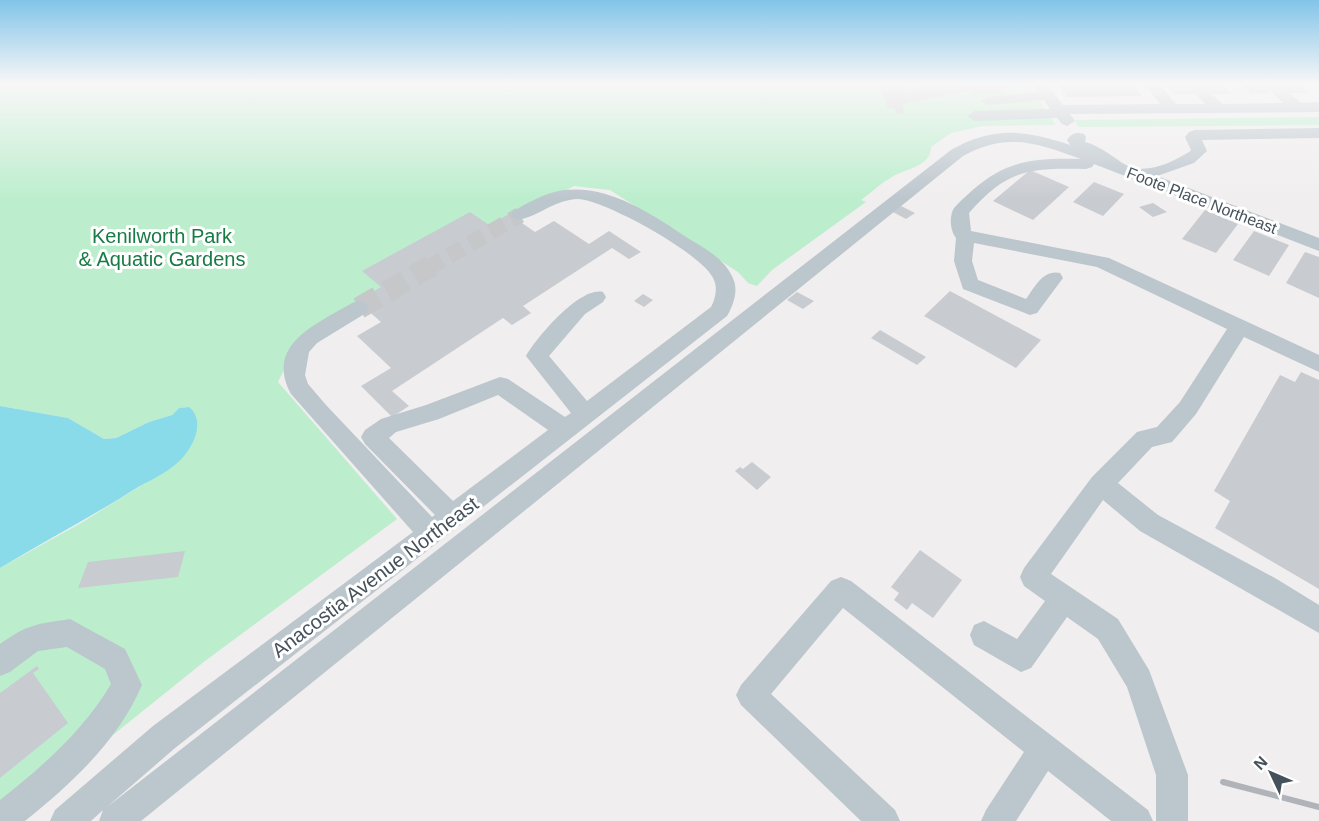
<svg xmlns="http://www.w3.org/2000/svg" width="1319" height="821" viewBox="0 0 1319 821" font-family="Arial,sans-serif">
  <rect width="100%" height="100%" fill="#f0eeee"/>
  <path fill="#bceecd" d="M0,84H1028L1056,125L982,126L951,133L931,147C931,167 904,169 892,177C881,183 872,192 861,200L866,202L772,270L757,286L748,283L738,272L610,190L574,186L312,328L294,350L278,382L397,519L205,661L11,817L0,821V568L81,523L168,469L189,407L179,408L172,415L149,422L116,438L104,439L68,418L0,406Z
    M1319,117V125L1079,127L1074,120Z"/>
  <path fill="#8adbea" d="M0,406L68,418L104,439L116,438L149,422L172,415L179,408L189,407C203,418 197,439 187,452C176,469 152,479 135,489C91,517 45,541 0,568Z"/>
  <path fill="#c8cbd0" d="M878,84H900L903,90L937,84H1002L1005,89H1000L1003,94H974L970,91L903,104L904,114H897L894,108H888Z
    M1058,84H1132L1142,96L1067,97Z
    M1165,84H1186L1196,94H1175Z
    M1202,84H1222L1232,94H1211Z
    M1241,84H1261L1271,93L1251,94Z
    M1279,84H1299L1309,93H1289Z
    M1030,170L1069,187L1033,220L993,201Z
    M1094,182L1124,194L1103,216L1073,202Z
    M1153,203L1167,212L1153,217L1139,207Z
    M901,206L915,213L906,219L893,212Z
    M1205,210L1238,224L1216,253L1182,239Z
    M470,212L489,225L509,214L535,232L554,221L589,244L609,231L641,252L629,259L612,248L523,306L531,313L512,325L503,318L392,391L409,406L392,417L361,386L391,368L357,336L381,322L357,301L381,287L362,271Z
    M1254,231L1289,245L1269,276L1233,260Z
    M1305,252L1319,257V298L1286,283Z
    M950,291L1021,329L1041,340L1016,368L924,316Z
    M797,292L814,301L803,309L787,300Z
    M643,294L653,300L644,307L634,301Z
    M880,330L926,357L917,365L871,338Z
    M1301,372L1319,380V589L1215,528L1230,501L1214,491L1280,375L1295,382Z
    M752,462L771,477L757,490L735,471L740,467L743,469Z
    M920,550L962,580L933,618L912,603L907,610L894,600L899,593L891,587Z
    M185,551L178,577L78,588L88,562Z
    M37,666L39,669L33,673L68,723L0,778V693Z"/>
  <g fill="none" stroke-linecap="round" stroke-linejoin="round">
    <path stroke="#c6c7c9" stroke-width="16" stroke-dasharray="16 8" stroke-linecap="butt" d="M428,268L520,215"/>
    <path stroke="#c6c7c9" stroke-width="22" stroke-dasharray="22 10" stroke-linecap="butt" d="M359,308L431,266"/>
    <path fill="#bcc6cd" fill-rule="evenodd" d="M1033,84H1047L1063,105L1160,104L1144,84H1159L1176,104H1205L1187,84H1202L1222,104L1283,103L1264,84H1279L1301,103L1319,102V112L1070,114L1075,121L1067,126L1062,124L1057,118L975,121L967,116L975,111L1050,109L1044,100L988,105L981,101L988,97L1038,92Z
      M1319,128V138L1202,140L1207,151L1194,163L1157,176L1319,238V251L1094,164L1092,167L1086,169C1029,168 1008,169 969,213L971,231L1109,258L1319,355V372L1244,337L1196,414L1172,442L1152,447L1118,483L1158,515L1275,578L1319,605V633L1140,531L1103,500L1051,574L1118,619L1149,670L1188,775V821H1156V775L1127,687L1098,639L1067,617L1031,668L1021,672L974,645L970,635L974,625L984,621L1017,639L1045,601L1024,586L1020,577L1024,568L1092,477L1137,432L1157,427L1180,402L1227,329L1097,267L974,243L972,261L978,280L1026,299C1035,287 1043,269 1060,273L1063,278L1037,313L1030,315L963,289L954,261L956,238C950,231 949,216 954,208C996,164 1021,157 1081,159C1036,143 1007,132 963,156L141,821H99L103,810L91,821H50L55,810L153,726L413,532L291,394C264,344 317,324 352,303L359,301L366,303L369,308L366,313L317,343L309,352L305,375L308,384L326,405L432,517L435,515L365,444L361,437L365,430L381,419L426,405L500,377L508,379L565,417L571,413L526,356C537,337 580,286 603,292L606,297L603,302L585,314L549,356L587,401L711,307C715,299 718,289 714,280C705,255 605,200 578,199C553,199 530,223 514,219L511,215C516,208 526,204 534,200C586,172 640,206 683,235C702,247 726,258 734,281C738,292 733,306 727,316L175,748L107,807L951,150C994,126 1025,130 1070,145L1067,140C1072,133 1076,132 1084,134L1086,137L1085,142C1101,146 1112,157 1126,165C1146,175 1171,163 1189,152L1191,150L1185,137L1189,132L1195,130ZM498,395L548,430L453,501L389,438L396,432L439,419Z
      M841,577L851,581L1148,810L1153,821H1111L1048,771L1016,821H981L986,810L1024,752L843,608L771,694L895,810L900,821H861L741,705L736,695L741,685L831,581Z
      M70,619L125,649L142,685C119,740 71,784 25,821H0V800C42,767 84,730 111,684L105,669L67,647L38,651L10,672L0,676V644C28,624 37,624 70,619Z"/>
    <path stroke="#b0b4b8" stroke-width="6" d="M1223,782L1319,807"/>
  </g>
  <linearGradient id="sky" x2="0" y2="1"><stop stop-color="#82c4e9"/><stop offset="0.42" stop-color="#f8f7f7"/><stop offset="1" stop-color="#f8f7f7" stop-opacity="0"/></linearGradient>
  <rect width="1319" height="199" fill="url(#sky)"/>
  <g text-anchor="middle" stroke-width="6" stroke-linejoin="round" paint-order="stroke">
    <g font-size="16" fill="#46525b" stroke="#fff">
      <text transform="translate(1202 200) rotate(21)" y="6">Foote Place Northeast</text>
    </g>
    <g font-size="20" fill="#187b44" stroke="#fff">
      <text x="162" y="243">Kenilworth Park<tspan x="162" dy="23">&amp; Aquatic Gardens</tspan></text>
    </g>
    <g font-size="20" fill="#46525b" stroke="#fff">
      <text transform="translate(375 577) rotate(-37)" y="7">Anacostia Avenue Northeast</text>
    </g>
  </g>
  <g transform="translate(1271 773) rotate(314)" stroke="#ffffff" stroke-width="4.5" paint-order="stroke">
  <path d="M0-4.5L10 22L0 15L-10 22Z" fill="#46525b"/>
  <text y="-9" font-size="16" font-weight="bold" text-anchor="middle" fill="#46525b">N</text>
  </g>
</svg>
